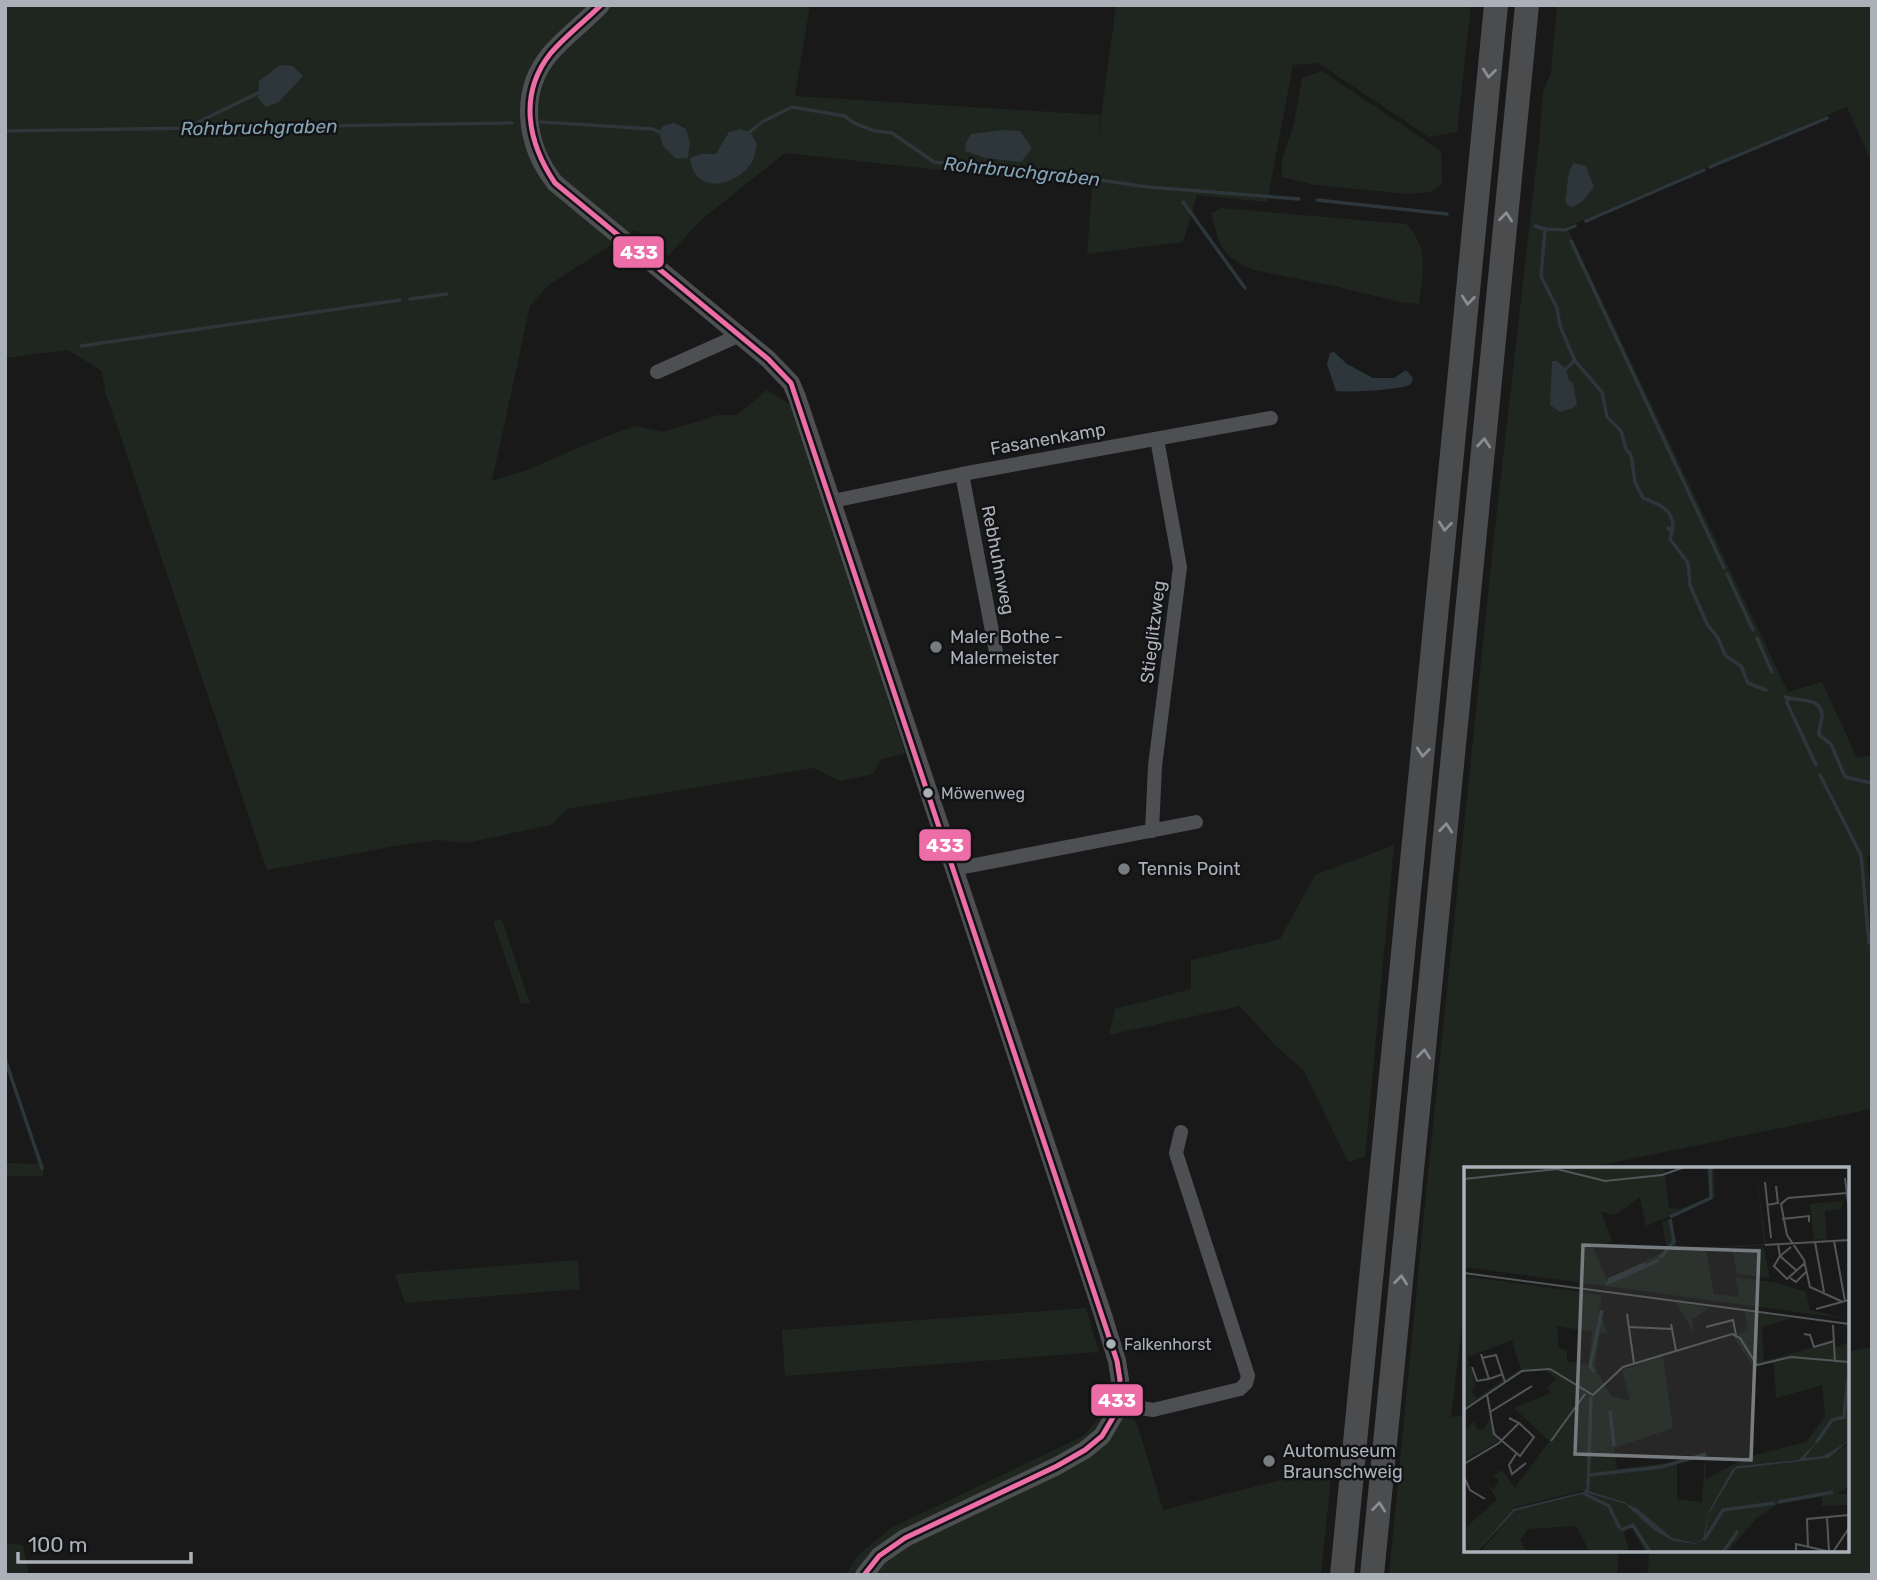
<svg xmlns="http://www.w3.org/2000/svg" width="1877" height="1580" viewBox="0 0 1877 1580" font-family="Rubik,sans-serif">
  <rect width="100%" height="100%" fill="#191919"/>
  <path fill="#1f261f" d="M5,5H810L795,96L1100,115L1098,140L1116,5H1471L1457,132L1429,137L1318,63L1293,65L1267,202L1197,195L1183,242L1087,254L1092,187L785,153L700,221L668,256L635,230L547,286L530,306L492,481L527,470L591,442L635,426L663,432L718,415H737L767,390L796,408L905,754L881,759L873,774L840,781L814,768L567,809L551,825L466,843L439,840L407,844L267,870L105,391L102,371L68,350L5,358Z
    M1557,5H1872V163L1847,107L1567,227L1788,692L1822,682L1857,758L1872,755V854L1867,856L1872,899V1109L1583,1169H1466V1292L1451,1417L1466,1415V1550H1619L1617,1575H1389L1426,1193L1494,537L1539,142L1543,91L1551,73Z
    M1322,71L1441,151L1442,184L1431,192L1408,194L1314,185L1282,177V160L1294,123L1302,78Z
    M1222,208L1406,224C1429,246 1423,275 1419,304L1404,303L1334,286L1254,270C1220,256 1220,246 1211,213Z
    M1394,845L1365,1157L1348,1162L1304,1071L1275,1045L1240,1006L1109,1035L1115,1009L1191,989V960L1280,939L1315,875Z
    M502,920L530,1003L521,1004L493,921Z
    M5,1163L44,1164L43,1176H5Z
    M578,1260L580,1289L405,1303L395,1274Z
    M1086,1308L1099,1352L785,1376L782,1330Z
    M1872,1347V1575H1647L1650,1550H1847V1352Z
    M1107,1381L1138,1426L1163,1510L1332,1467L1321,1575H846L857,1556L891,1528L1081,1437C1100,1421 1107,1406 1107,1381Z
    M5,1543L23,1545L29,1575H5Z"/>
  <path fill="#2c363b" d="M280,65L293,66L303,76L279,102L266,107L258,98L259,81Z
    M674,123L686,129L690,143L688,158L676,159L663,146L659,132L663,126Z
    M740,129L750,132L757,144C755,151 755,160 750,165C733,188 694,194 690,158L700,154H716L729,132Z
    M1003,130L1020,131L1032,148L1021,162L985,158L965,151L966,143L971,134Z
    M1574,163L1586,166L1594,187L1582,202L1573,207L1568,206L1565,200C1569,188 1565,174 1574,163Z
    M1334,352L1347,364L1373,378H1394L1406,370L1413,378L1411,384C1403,390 1347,393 1336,391L1327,364L1330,353Z
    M1552,361H1557L1566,369L1569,380L1573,383L1577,404L1573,408L1560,412L1550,405Z"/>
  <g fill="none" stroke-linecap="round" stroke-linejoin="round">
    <path stroke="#2c363b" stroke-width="3.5" d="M541,122L653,129L661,133
      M188,127L258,93
      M5,131L512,123
      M746,135L762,122L792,107L845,116L854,123L875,131L892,133L934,162L1030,170L1148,187L1299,199
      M1710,167L1827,118
      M1317,200L1447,214
      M1183,202L1245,288
      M1586,221L1704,170
      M1535,226L1545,229L1541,276L1557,308L1560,326L1575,361L1602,392L1607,417L1621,431L1626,449L1631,455L1635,482L1643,498C1659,504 1674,509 1673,529L1668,528L1672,533L1670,539L1688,563L1690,585L1707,624L1718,638L1725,655L1741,666L1748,683L1766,690
      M1545,229L1565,230L1575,226
      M1571,241L1724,568
      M410,299L447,294
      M81,346L400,300
      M1566,369L1574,361
      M1727,574L1753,630
      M1757,638L1772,672
      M1785,697C1798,702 1823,696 1822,717C1821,723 1819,728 1819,735L1831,744L1845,777L1872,783
      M1788,698L1787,703L1816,765
      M1820,775L1861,855L1869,943
      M5,1059L42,1168"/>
    <path stroke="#4d4f52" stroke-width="14" d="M657,372L740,335
      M962,474L996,652
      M833,501L962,474L1271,418
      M1152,831L1155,766L1180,567L1157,439
      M954,869L1196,822
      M1118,1404L1153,1410L1240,1389L1246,1383L1248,1376L1176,1153L1181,1132"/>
    <path stroke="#4d4f52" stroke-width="18" d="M601,5C585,22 565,36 550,54C518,92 525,145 555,183L768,359L791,383L797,397L1102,1312L1117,1361L1120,1380L1115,1414L1102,1436L1085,1450L1057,1466L905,1538L879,1556L864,1575"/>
    <path stroke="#4b4c4e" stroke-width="24" d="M1342,1575L1496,5
      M1372,1575L1527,5"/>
    <defs>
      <path id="bus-1" d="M601,5C584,22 565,36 550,54C518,95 528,143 555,183L768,359L791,383L1117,1361L1120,1380L1115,1414L1102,1436L1085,1450L1057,1466L905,1538L879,1556L864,1575"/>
    </defs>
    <use href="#bus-1" stroke="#131315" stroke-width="10"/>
    <use href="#bus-1" stroke="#ed6ea7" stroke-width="5"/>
  </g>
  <defs><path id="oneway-chevron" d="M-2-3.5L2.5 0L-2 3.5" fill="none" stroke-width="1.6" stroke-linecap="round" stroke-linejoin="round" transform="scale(1.75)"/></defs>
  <g stroke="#898e94">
    <use href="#oneway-chevron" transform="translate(1489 73) rotate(96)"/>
    <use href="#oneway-chevron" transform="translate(1506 217) rotate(-84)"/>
    <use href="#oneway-chevron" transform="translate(1468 300) rotate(96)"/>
    <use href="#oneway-chevron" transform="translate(1484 443) rotate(-85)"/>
    <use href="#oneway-chevron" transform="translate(1445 526) rotate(96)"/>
    <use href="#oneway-chevron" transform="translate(1423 752) rotate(96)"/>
    <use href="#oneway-chevron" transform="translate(1446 828) rotate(-84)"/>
    <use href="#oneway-chevron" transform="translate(1424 1054) rotate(-84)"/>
    <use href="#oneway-chevron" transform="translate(1401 1280) rotate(-84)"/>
    <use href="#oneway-chevron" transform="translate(1379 1507) rotate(-84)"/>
  </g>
  <g fill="#777c81" stroke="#131315" stroke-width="2.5">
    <circle cx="936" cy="647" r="7"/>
    <circle cx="1124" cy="869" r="7"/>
    <circle cx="1269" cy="1461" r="7"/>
  </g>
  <g fill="#aab1b9" stroke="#131315" stroke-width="2.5">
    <circle cx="928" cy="793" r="6"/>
    <circle cx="1111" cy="1344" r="6"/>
  </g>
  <g text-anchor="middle" stroke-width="5" stroke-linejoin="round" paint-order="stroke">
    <g font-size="16" fill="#aab1b9" stroke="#131315" text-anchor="start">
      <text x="941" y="799">Möwenweg</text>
      <text x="1124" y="1350">Falkenhorst</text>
    </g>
    <g font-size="18" fill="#aab1b9" stroke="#131315">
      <text transform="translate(1048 439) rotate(-10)" y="6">Fasanenkamp</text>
      <text transform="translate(998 560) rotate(79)" y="6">Rebhuhnweg</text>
      <text transform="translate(1153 632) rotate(-83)" y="6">Stieglitzweg</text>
    </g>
    <g font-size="18" fill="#aab1b9" stroke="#131315" text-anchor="start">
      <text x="950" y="643">Maler Bothe -<tspan x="950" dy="21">Malermeister</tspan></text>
      <text x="1138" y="875">Tennis Point</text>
      <text x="1283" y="1457">Automuseum<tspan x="1283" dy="21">Braunschweig</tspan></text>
    </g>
    <g font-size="19" font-style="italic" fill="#82a4b4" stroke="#131315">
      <text transform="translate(259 127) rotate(-1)" y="7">Rohrbruchgraben</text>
      <text transform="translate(1022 171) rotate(6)" y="7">Rohrbruchgraben</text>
    </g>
  </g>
  <g transform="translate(1464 1167)">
    <rect width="385" height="385" fill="#191919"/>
    <path d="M0,0H200L205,41L216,42L247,29L242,0H250L251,31L182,59L176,30L151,48L137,45L148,74L130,82L143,113L203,83L198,55L205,52L214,82L300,77L292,0L302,78L242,83L250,127L275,130L271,110L309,115L342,125L346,143L385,152L0,100ZM379,34L377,42L361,44L363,72L350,73L346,37ZM300,80L306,111L273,107L268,82ZM0,109L138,128L135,145L144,167L136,166L131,200L147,229L166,234L158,203L199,189L209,261L150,281L153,302L213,295V332L238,335L241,287L242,312L283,290L342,275L361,250L358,218L312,231L310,196L289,199L269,169L284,163L280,144L328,151L298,160L300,194L368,175L372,180L385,175V274L359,289L341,292L349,280L334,293L273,299L245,344L239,371L232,376L208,371L163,336L122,323L52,340L13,385H0V362L33,333L19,309L29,323L35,314L29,308L38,303L51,321L85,274L50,241L87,226L83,221L92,212L82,203H63L0,242ZM93,159L128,165L125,198L103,194V183L95,181ZM48,173L57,202L12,231L7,224L12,220L4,190ZM211,135L246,141L228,153L231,167ZM26,251L35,274L0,294V264L10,254L14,263L20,261ZM385,276V319L373,327H385V338L358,339V330L314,337L293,351L263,385H181L168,361L160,365L165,385H126L112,359L64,362L56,373L63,385H16L51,344L123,326L161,337L209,374L231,377L241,372L245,347L272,302L365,291Z" fill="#1f261f" fill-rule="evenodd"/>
    <path d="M385,274L365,291L272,302L245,347L241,372L231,377L209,374L190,363L161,337L123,326L51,344L13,385L49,342L119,325L125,319V324L160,335L174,342L208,371L232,376L239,371L245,344L268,303L273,299L334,293L353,275L341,291L359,289Z" fill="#2c363b"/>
    <path fill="none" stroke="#2c363b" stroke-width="3.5" d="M206,50L247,31L246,0M196,91L210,74L206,52M144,113L181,97M142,117L195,93M130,205L126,199L138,143M146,244L150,279M352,276L368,253L380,250L384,211M125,308L197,300L242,287M124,320L127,230M119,326L145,339L156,362M314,335L369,325M157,363L169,358L186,385M240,373L259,343L311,336M259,385L274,364"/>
    <path fill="none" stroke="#535659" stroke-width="2" d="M381,11L385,43M0,12L93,2L141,14L198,8L221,0M301,15L307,71M303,38L314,36L312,19M318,52L345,49V55M370,74L381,134M351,75L360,125M314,77L316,89L310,99L323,112L341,96M301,78L385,73M327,80L316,89L333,104M0,106L385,157M326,111L332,115L342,105M379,135L346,120L340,93L323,68L317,37L324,31L383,26M352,142L385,133M163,147L170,196M207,157L212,184M369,158L371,195M165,160L208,162M242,160L269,153L272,168M340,167L346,168L350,180L370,174M17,187L25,212L39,207M18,191L32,188L41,215M8,200L13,214L25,212M23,227L30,267L56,289L70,270L55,256M0,243L58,204L86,202L129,228L159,200L268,167L276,171L293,198L327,190L385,195M26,245L68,219M87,274L121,227M52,287L45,298L48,307L62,296M0,297L35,276L55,256L45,251M0,310L6,323L21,332M363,350L365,384M344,380L343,352L385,348M332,385V377L367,385M369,385L385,361"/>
    <path fill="#777c81" fill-opacity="0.15" stroke="#777c81" stroke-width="3.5" d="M119,78L295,84L287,293L111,287Z"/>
    <rect width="385" height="385" fill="none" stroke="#aab1b9" stroke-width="3.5"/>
  </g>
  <g stroke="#131315" stroke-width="2.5">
    <rect x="612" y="235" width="53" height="34" rx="7" fill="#ed6ea7"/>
    <rect x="918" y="828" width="54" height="34" rx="7" fill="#ed6ea7"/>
    <rect x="1090" y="1383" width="54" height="34" rx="7" fill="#ed6ea7"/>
  </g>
  <g font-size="19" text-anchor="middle" font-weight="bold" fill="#fff">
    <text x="639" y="259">433</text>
    <text x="945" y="852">433</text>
    <text x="1117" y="1407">433</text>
  </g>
  <rect width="1877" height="1580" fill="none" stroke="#aab1b9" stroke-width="14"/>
  <path d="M18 1552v10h173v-10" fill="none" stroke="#aab1b9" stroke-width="3.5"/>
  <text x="28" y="1552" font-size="21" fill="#aab1b9" stroke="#131315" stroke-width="5" paint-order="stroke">100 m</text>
</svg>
